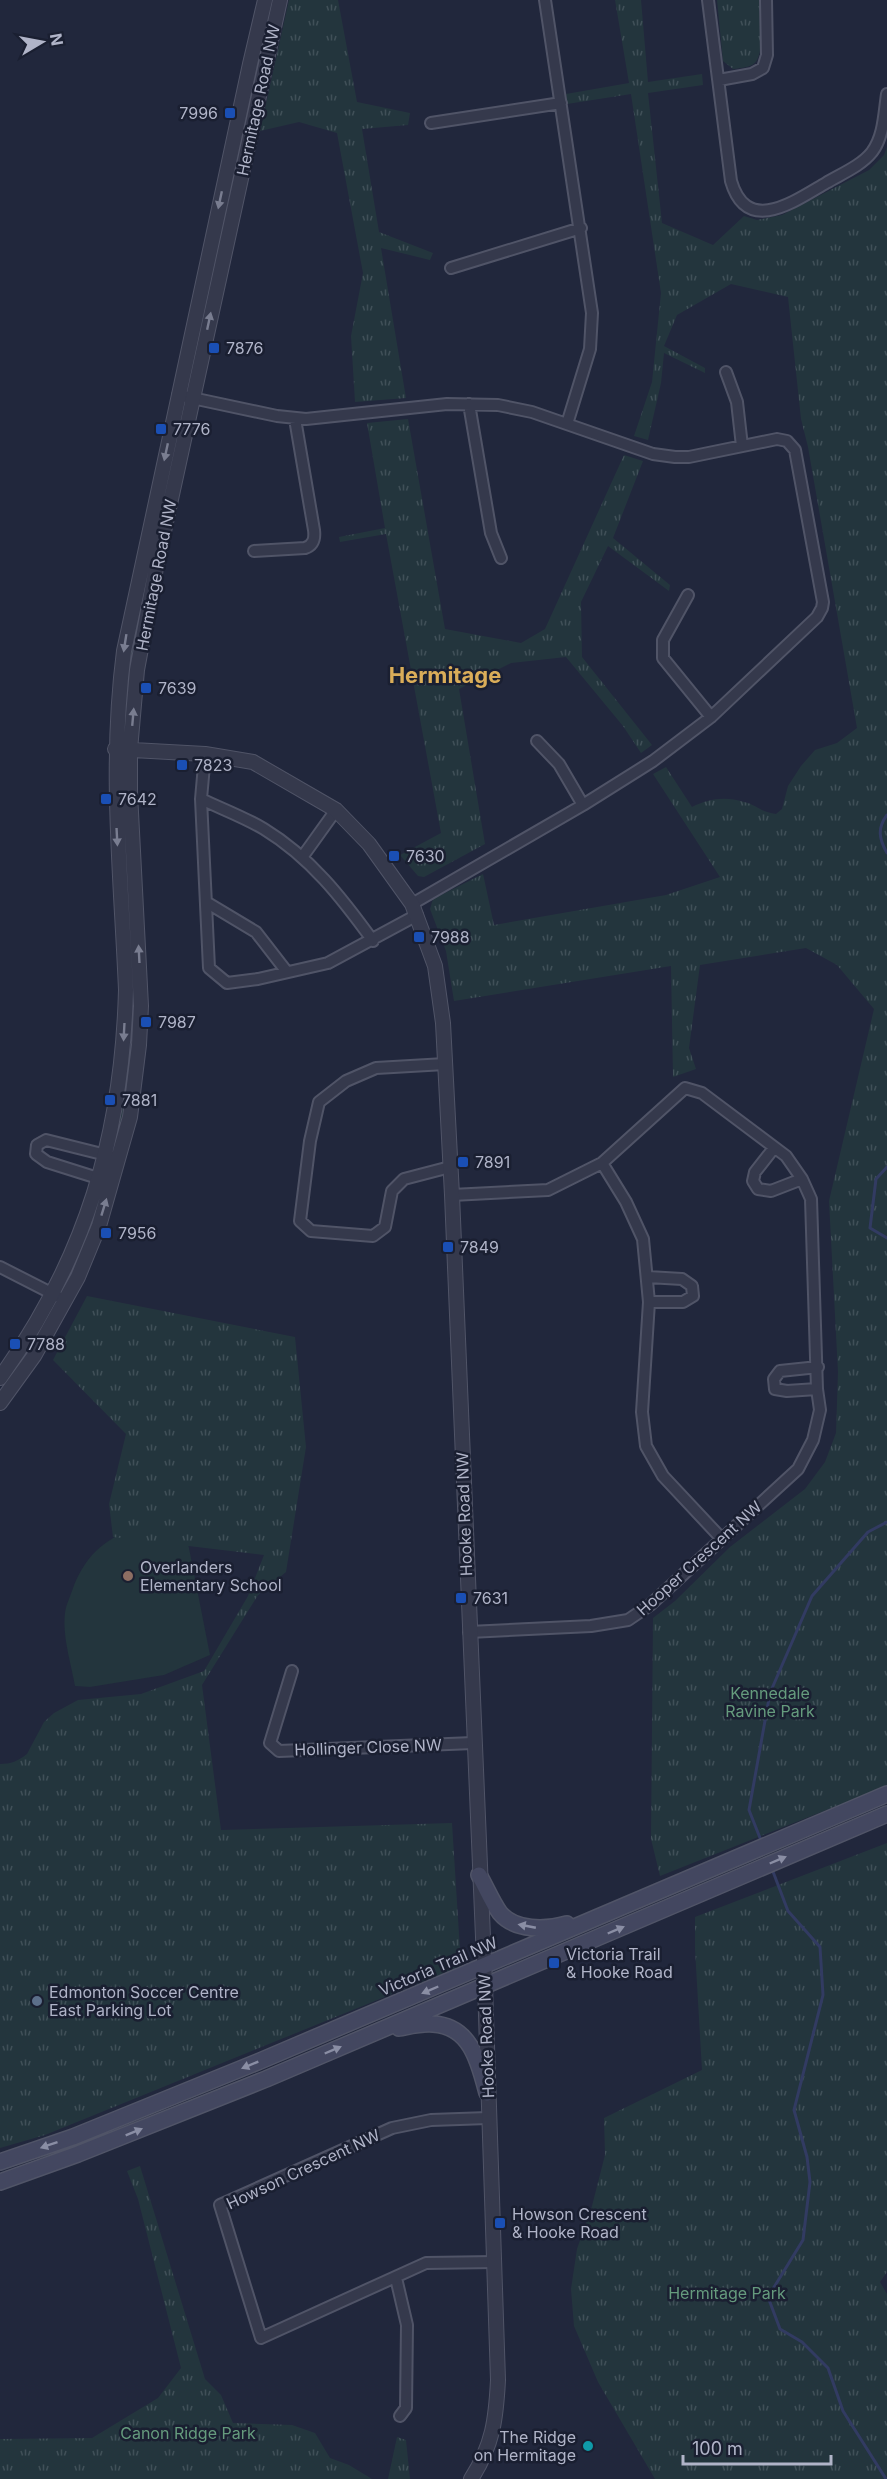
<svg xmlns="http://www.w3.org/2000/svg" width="887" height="2479" viewBox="0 0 887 2479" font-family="Inter,sans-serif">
  <defs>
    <pattern id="park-tufts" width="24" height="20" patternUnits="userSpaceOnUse" patternTransform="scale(1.5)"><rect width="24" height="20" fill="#23353d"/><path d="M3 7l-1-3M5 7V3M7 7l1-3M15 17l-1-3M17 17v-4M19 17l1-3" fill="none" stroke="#405058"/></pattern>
  </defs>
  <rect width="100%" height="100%" fill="#21273c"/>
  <path fill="#23353d" d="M270,0H276L192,383H187Z
    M181,411L185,412L127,731H123L130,645Z
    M128,1049L134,1050L124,1124L116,1142L113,1141Z
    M135,1527L187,1538L210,1655L164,1675L90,1687L75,1686C71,1663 62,1636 65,1613C66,1605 70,1597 72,1591C84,1557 102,1541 135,1527Z"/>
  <path fill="url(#park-tufts)" d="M289,0H338L357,102L410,113L408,125L362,129L379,232L433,253L430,260L381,248L406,398L355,402L351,336L363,273L337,133L299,122L260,131Z
    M615,0H641L648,82L702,74L703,85L648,93L662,223L713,245L744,216L757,220L782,215L869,170L884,155L887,147V1786L660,1876L651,1839L653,1618L675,1601L730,1547L805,1489L825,1462L836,1433L838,1372L829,1201L874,1009L837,965L806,948L700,965L689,1048L696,1069L673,1077L671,966L454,1001L446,951L430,909L433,899L483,874L494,925L666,895L720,877L653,774L666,767L692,807C709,799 724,796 744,802C757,805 760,812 776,814L782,809L788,786L801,766L815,750L837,743L857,728L808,447L801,419L788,297L731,284L677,315L664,346L705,368V373L664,353L661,383L648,440L634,436L652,382L661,293L631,94L567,104L566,94L629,83Z
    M717,0H760L762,7C761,21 765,59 752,65C746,68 739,68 733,69L723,61Z
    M408,419L445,629L521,643L545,629L624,455L643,461L613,538L670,585L669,591L608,546L581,602L582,657L652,745L641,753L623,726L566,657L511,663L459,689L485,844L424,877L418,876L400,855L441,833L386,534L340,542L339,537L385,528L367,423Z
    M87,1296L295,1337L306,1447L286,1572L258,1595L202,1685L221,1830L452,1823L461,1966L45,2135L0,2148V1764C11,1764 18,1761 27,1754L44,1722L54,1713L78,1700L141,1694L204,1671L248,1596L264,1555L113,1537L109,1504L126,1434L53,1360Z
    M887,1843V2272L880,2282L887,2294V2479H655L598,2382L574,2326L571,2289L577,2249L592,2206L605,2155L604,2118L702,2070L695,1949V1917Z
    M140,2166L205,2379L221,2395L233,2423L292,2425L315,2433L330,2458L349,2465L372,2479H0V2439L92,2438L158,2398L181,2368L138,2199L127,2171Z
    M397,2437L406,2440L410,2479H388Z"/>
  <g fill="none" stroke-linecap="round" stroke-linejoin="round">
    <path stroke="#323b62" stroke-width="3" d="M887,815C877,828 879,839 887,853
      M887,1167L876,1179L870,1228L887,1238
      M762,1843L749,1810L770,1693L812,1596L868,1532L887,1522
      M772,1869L788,1911L820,1947L823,1995L794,2110L807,2157L810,2182L803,2240L768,2297L780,2329L802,2342L828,2368L843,2411L886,2479"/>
    <defs>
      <path id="minor" d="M545,0L592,313L590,349L567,424
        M708,0L731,181C747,236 795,201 826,183C841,174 861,166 872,152C884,136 884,114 887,94
        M719,80L752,74L763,68L767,55L766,0
        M431,123L561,103
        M451,268L581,228
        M726,372L737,402L742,446
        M178,395L277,416L306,419L447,404L498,405L532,412L653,454L675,457H689L777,439L787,441L795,450L823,602L822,608L817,617L711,717L653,761L583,805L412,904
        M469,404L491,533L501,558
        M254,551L305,548C314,545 315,538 314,530L295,419
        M688,595L663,640V658L711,717
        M537,741L559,764L583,805
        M205,754L201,799L209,968L227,983L258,979L328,963L417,915
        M201,799C222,809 244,817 264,829C310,857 342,898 373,941
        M303,856L336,810
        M206,902L256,932L287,972
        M445,1064L376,1068L346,1081L319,1102L310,1141L300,1221L311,1231L373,1236L385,1227L392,1191L404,1179L450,1167
        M774,1148L755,1172L753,1181L758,1189L771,1191L802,1179
        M602,1163L626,1202L643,1239L649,1302L642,1412L646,1446L663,1476L722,1539
        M104,1180L47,1162L36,1154L37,1145L46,1140L110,1156
        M452,1195L548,1190L602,1163L685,1088L702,1093L786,1156L802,1179L811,1199L817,1389L820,1410L813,1440L798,1469L650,1605L628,1620L591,1626L469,1632
        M0,1267L57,1296
        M648,1277L682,1279L692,1286L693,1296L683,1302H649
        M817,1389L787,1391L775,1389L774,1379L780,1371L818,1367
        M292,1671L270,1743L279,1751L473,1743
        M488,2118L431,2120L392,2128L220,2205L261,2338L426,2263L495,2262
        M396,2278L407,2325L406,2408L400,2416"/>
      <path id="tertiary" d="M115,749L205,754L253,762L336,810L369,844L412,904L435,966L443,1023L452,1195L485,1985L498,2380C496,2419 493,2445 471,2479
        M0,1378C86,1258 122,1136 126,990C121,874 109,767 124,651L250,64L265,0
        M0,1403L34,1356L78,1277L99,1226L130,1117L139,1045L141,1006L130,793V750L137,670L156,568L280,0"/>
      <path id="secondary" d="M479,1875C486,1887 492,1902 500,1913C515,1931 546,1930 567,1924
        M399,2028C410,2026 422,2023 433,2024C471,2026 479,2063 487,2093
        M0,2162L73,2137L260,2061L887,1794
        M0,2182L78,2154L266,2079L887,1814"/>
    </defs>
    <use href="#minor" stroke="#505467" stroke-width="14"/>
    <use href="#tertiary" stroke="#505467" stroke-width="16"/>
    <use href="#secondary" stroke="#505467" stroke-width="18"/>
    <use href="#minor" stroke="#35394c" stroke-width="10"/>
    <use href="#tertiary" stroke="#35394c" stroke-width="14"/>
    <use href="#secondary" stroke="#434760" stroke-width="15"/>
  </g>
  <defs><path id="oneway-solid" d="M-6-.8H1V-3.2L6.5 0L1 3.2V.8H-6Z" transform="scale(1.5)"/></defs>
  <g fill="#797d90">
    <use href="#oneway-solid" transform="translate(220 200) rotate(102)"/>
    <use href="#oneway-solid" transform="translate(209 321) rotate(-78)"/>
    <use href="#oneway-solid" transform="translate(166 452) rotate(102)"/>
    <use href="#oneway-solid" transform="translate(125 643) rotate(99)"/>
    <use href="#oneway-solid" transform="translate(133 717) rotate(-85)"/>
    <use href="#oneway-solid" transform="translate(117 837) rotate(87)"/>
    <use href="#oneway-solid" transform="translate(139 954) rotate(-93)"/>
    <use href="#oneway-solid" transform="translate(124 1032) rotate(93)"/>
    <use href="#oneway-solid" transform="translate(104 1207) rotate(-73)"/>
  </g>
  <g fill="#8a8ea4">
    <use href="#oneway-solid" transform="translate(778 1860) rotate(-23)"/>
    <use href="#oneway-solid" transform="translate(527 1926) rotate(-169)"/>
    <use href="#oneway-solid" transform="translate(616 1930) rotate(-23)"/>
    <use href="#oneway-solid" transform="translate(430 1990) rotate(157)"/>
    <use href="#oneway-solid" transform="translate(333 2050) rotate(-23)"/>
    <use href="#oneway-solid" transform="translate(250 2065) rotate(158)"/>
    <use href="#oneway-solid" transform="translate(134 2132) rotate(-22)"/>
    <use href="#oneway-solid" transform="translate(49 2145) rotate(161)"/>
  </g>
  <g fill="#1a4fb4" stroke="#1a1f31" stroke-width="2">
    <rect x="224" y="107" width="12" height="12" rx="3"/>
    <rect x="208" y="342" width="12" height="12" rx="3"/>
    <rect x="155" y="423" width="12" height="12" rx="3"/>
    <rect x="140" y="682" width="12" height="12" rx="3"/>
    <rect x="176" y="759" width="12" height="12" rx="3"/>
    <rect x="100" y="793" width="12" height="12" rx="3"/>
    <rect x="388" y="850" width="12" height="12" rx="3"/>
    <rect x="413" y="931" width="12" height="12" rx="3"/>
    <rect x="140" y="1016" width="12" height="12" rx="3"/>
    <rect x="104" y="1094" width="12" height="12" rx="3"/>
    <rect x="457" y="1156" width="12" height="12" rx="3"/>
    <rect x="100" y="1227" width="12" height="12" rx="3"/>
    <rect x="442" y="1241" width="12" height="12" rx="3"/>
    <rect x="9" y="1338" width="12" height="12" rx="3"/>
    <rect x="455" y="1592" width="12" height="12" rx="3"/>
    <rect x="548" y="1957" width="12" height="12" rx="3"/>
    <rect x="494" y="2217" width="12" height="12" rx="3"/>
  </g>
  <circle fill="#8d6e63" stroke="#1a1f31" stroke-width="2" cx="128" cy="1576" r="6"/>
  <circle fill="#5c6f8a" stroke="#1a1f31" stroke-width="2" cx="37" cy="2001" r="6"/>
  <circle fill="#0f9aa8" stroke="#1a1f31" stroke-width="2" cx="588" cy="2446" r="6"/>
  <g text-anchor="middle" stroke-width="5" stroke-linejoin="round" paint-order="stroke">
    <g font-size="16" fill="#b0b4c8" stroke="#1a1f31">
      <text transform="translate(258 100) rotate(-78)" y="6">Hermitage Road NW</text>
      <text transform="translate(156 575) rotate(-79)" y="6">Hermitage Road NW</text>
      <text transform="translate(464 1514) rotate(-92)" y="6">Hooke Road NW</text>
      <text transform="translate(699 1558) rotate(-42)" y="6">Hooper Crescent NW</text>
      <text transform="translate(368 1747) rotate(-2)" y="6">Hollinger Close NW</text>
      <text transform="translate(438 1966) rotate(-23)" y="6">Victoria Trail NW</text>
      <text transform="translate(486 2036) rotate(-92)" y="6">Hooke Road NW</text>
      <text transform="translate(303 2169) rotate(-25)" y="6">Howson Crescent NW</text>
    </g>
    <g font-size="16" fill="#b0b4c8" stroke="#1a1f31" text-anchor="start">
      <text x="218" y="119" text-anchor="end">7996</text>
      <text x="226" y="354">7876</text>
      <text x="173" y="435">7776</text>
      <text x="158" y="694">7639</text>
      <text x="194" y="771">7823</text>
      <text x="118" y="805">7642</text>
      <text x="406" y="862">7630</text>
      <text x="431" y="943">7988</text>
      <text x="158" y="1028">7987</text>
      <text x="122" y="1106">7881</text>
      <text x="475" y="1168">7891</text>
      <text x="118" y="1239">7956</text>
      <text x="460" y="1253">7849</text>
      <text x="27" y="1350">7788</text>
      <text x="140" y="1573">Overlanders<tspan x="140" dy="18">Elementary School</tspan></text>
      <text x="473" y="1604">7631</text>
      <text x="566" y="1960">Victoria Trail<tspan x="566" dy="18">&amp; Hooke Road</tspan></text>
      <text x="49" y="1998">Edmonton Soccer Centre<tspan x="49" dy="18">East Parking Lot</tspan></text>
      <text x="512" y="2220">Howson Crescent<tspan x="512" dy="18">&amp; Hooke Road</tspan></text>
      <text x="576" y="2443" text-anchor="end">The Ridge<tspan x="576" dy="18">on Hermitage</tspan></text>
    </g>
    <g font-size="16" fill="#659b7d" stroke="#1a1f31">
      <text x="770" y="1699">Kennedale<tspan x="770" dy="18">Ravine Park</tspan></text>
      <text x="727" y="2299">Hermitage Park</text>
      <text x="188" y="2439">Canon Ridge Park</text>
    </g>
    <g font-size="22" font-weight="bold" fill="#daad59" stroke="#1a1f31">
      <text x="445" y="683">Hermitage</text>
    </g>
  </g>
  <g transform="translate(42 42) rotate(80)" stroke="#1a1f31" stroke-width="4.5" paint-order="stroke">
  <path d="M0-4.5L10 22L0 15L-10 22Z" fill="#b0b4c8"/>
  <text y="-9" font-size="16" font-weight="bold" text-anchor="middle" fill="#b0b4c8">N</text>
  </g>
  <path d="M683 2455v9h148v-9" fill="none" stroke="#b0b4c8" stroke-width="3"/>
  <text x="692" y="2455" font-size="18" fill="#b0b4c8" stroke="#1a1f31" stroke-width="4.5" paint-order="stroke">100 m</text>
</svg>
